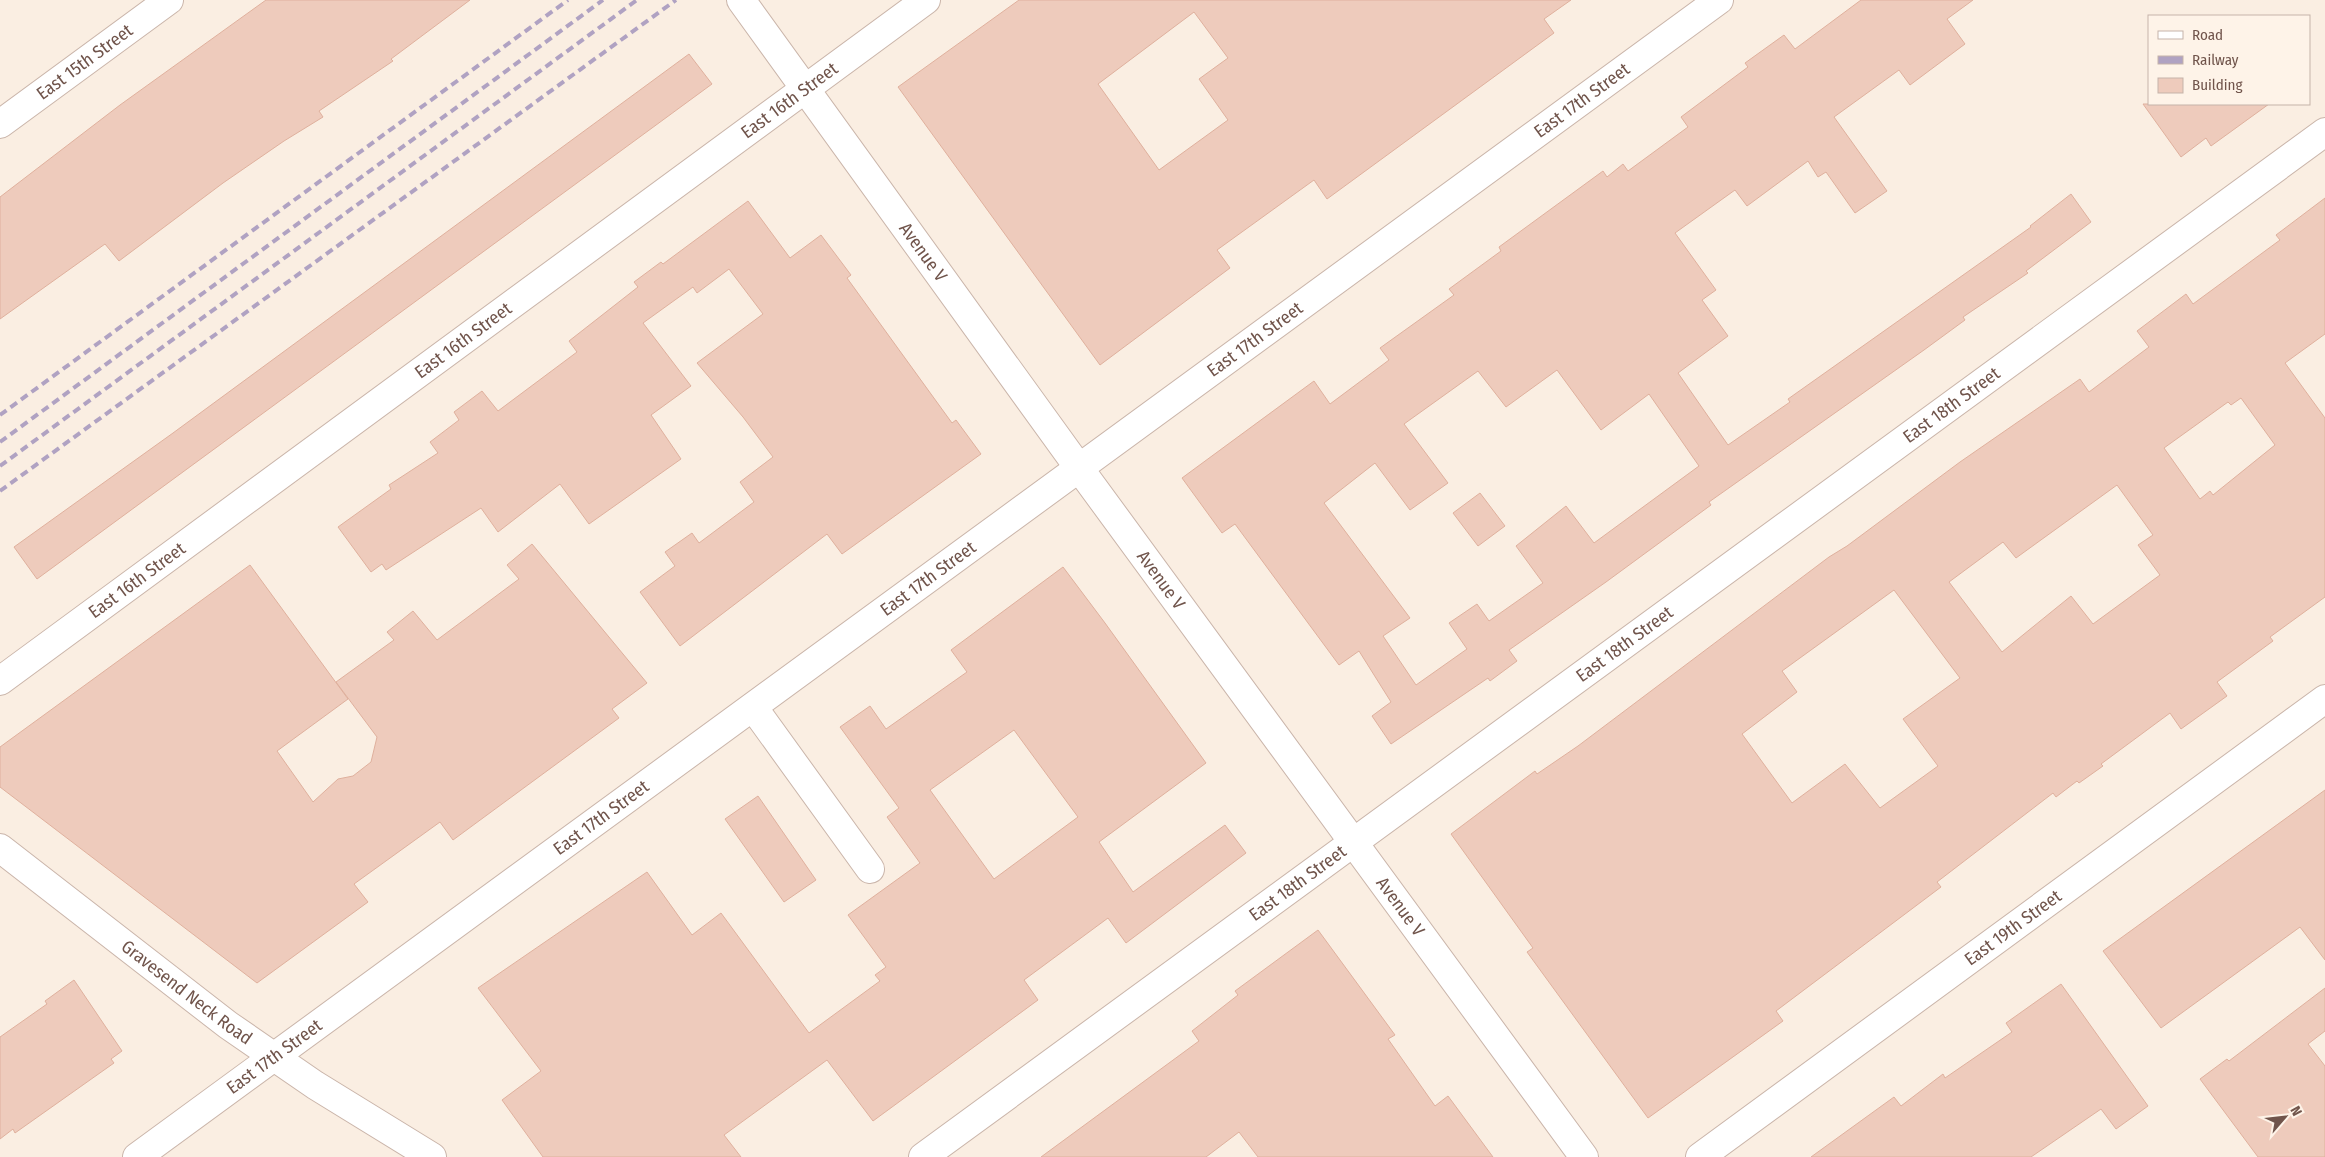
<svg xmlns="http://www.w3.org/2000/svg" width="2325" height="1157" viewBox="0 0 2325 1157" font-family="'Fira Sans Condensed',sans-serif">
  <rect width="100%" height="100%" fill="#faeee2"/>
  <path fill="#eecbbc" stroke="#dfb09d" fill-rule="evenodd" d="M266,0H470L391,59L393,61L319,111L323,117L284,141L223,183L119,261L105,244L0,319V197L120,105Z
    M1019,0H1571L1544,19L1554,33L1327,199L1314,180L1217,250L1230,268L1100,365L898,87ZM1194,12L1228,58L1199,79L1228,120L1159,170L1098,84Z
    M1861,0H1973L1947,19L1965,44L1910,85L1899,70L1834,117L1887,191L1855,213L1826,172L1818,177L1808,161L1747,206L1735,190L1675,233L1716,290L1702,300L1728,336L1678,373L1728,445L1790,402L1788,399L2031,227L2030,226L2071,194L2091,222L2026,271L2028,273L1963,317L1965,320L1924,350L1709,502L1711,505L1606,582L1509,650L1517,661L1490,681L1488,678L1391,744L1372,716L1391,702L1359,651L1339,665L1235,524L1222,533L1182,478L1314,381L1330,404L1389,360L1380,348L1454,295L1449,289L1501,251L1499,247L1603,171L1607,177L1623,164L1628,171L1688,127L1681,117L1748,67L1745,63L1784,35L1795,49ZM1557,370L1601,430L1649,394L1699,466L1594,543L1566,506L1516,546L1543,583L1489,621L1477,604L1449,623L1467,649L1416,685L1383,636L1410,618L1324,503L1375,463L1410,510L1448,483L1404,424L1478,371L1506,407Z
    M689,54L712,84L37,579L14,547L173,433Z
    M2143,104H2269L2211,146L2206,138L2181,157Z
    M2325,198V334L2285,363L2325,418V597L2270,637L2273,641L2217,682L2227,696L2181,729L2170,713L2101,764L2103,766L2079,783L2077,781L2056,797L2053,793L1937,882L1941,887L1776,1011L1783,1021L1648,1118L1527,952L1533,948L1451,834L1535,771L1537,774L1578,746L1829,557L1847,546L1960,462L2080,379L2089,392L2149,347L2137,331L2186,294L2193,304L2280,240L2276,235ZM2241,398L2275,445L2213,495L2210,491L2200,499L2164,448L2228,402L2231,405ZM2117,485L2153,535L2138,545L2160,575L2093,624L2071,596L2002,652L1949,582L2003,542L2016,558ZM1894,590L1960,678L1903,719L1938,766L1880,808L1845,764L1792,803L1742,734L1797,692L1782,671Z
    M748,201L790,258L821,235L851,275L847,278L952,423L956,420L981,454L842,554L827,534L680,646L640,592L675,566L665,552L692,533L699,543L754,502L740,482L773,457L743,417L697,363L763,314L729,269L697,293L693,287L643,323L691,386L651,415L681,459L589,524L560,484L498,532L481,508L386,570L382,564L371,572L338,527L391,489L389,485L438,453L430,442L459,420L454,412L482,391L498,411L577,352L569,341L638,287L634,282L661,262L663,264Z
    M1480,493L1505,526L1478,546L1453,513Z
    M532,544L647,683L612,709L619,718L453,840L440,822L354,884L368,902L257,983L0,787V747L250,565L348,699L277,751L313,802L338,779L353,776L371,762L377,737L336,682L394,640L387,632L413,611L437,640L519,579L507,565Z
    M1063,567L1105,623L1206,763L1099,842L1133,892L1225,825L1246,853L1126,943L1108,918L1024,980L1038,1000L873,1121L827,1060L724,1135L741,1157H543L502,1100L541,1071L478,988L647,872L692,935L721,913L809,1033L880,981L875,975L886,967L848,915L920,863L887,817L899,808L840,727L870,706L886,729L967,672L951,650ZM1014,730L1078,817L994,879L930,790Z
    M2325,790V960L2300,927L2161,1028L2103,951Z
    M758,796L816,880L784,902L725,819Z
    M1318,930L1395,1035L1388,1039L1435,1106L1448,1096L1493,1157H1258L1239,1132L1206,1157H1041L1199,1041L1192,1031L1238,995L1235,991Z
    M74,980L122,1051L111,1059L114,1063L15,1133L13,1129L0,1139V1037L47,1004L45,1001Z
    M2061,984L2148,1106L2116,1129L2101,1109L2031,1157H1811L1894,1097L1901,1106L1943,1074L1945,1078L2012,1032L2006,1023Z
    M2325,988V1031L2308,1044L2325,1066V1157H2258L2200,1079L2227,1059L2229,1061Z"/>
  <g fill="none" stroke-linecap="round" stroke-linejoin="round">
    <defs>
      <g id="minor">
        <path id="s1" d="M741,0L1079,468L1584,1157"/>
        <path id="s2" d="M0,124L169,0"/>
        <path id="s3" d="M0,681L926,0"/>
        <path d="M753,707L870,869"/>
        <path id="s4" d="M0,848L228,1025L315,1085L432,1157"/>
        <path id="s5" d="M137,1157L1719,0"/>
        <path id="s6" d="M923,1157L2325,132"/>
        <path id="s7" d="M1700,1157L2325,699"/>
      </g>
    </defs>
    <use href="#minor" stroke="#cab5aa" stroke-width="30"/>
    <use href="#minor" stroke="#fff" stroke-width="28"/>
    <path stroke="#b0a2c2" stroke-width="4" stroke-dasharray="8 5" stroke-linecap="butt" d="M0,415L568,0
      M0,442L603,0
      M0,466L637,0
      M0,491L676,0"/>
  </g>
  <g text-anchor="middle" stroke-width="4" stroke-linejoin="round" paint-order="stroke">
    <g font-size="18" fill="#70544b" stroke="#fef3e8">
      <text dy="6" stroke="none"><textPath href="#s2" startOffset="105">East 15th Street</textPath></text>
      <text dy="6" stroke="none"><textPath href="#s3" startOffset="980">East 16th Street</textPath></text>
      <text dy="6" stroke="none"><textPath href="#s5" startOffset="1790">East 17th Street</textPath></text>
      <text dy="6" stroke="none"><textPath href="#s1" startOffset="311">Avenue V</textPath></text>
      <text dy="6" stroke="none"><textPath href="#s3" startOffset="575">East 16th Street</textPath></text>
      <text dy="6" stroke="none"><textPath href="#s5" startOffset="1385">East 17th Street</textPath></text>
      <text dy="6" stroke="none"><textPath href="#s6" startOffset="1274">East 18th Street</textPath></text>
      <text dy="6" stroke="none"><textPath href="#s5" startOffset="980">East 17th Street</textPath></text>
      <text dy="6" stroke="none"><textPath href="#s3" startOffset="170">East 16th Street</textPath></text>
      <text dy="6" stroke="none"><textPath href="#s1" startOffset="716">Avenue V</textPath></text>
      <text dy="6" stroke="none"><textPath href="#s6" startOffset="869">East 18th Street</textPath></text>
      <text dy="6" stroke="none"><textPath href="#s5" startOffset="575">East 17th Street</textPath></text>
      <text dy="6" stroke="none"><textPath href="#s6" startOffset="464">East 18th Street</textPath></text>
      <text dy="6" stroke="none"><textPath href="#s1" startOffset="1121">Avenue V</textPath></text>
      <text dy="6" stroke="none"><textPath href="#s7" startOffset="388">East 19th Street</textPath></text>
      <text dy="6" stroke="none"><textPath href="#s4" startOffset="236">Gravesend Neck Road</textPath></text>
      <text dy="6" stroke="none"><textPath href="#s5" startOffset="170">East 17th Street</textPath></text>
    </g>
  </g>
  <rect x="2148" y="15" width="162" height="90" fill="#fef3e8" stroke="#c5b3a9"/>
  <rect x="2158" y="31" width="25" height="8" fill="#ffffff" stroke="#c5b3a9"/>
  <text x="2192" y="40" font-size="15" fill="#70544b">Road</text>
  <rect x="2158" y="56" width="25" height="8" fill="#b0a2c2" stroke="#c5b3a9"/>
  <text x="2192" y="65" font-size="15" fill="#70544b">Railway</text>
  <rect x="2158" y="78" width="25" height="15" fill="#eecbbc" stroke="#c5b3a9"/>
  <text x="2192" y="90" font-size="15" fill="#70544b">Building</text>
  <g transform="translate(2285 1117) rotate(62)" stroke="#fef3e8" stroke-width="4" paint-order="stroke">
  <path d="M0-4L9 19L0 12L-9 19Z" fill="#70544b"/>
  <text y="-8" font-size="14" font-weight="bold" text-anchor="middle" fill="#70544b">N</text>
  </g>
</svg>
